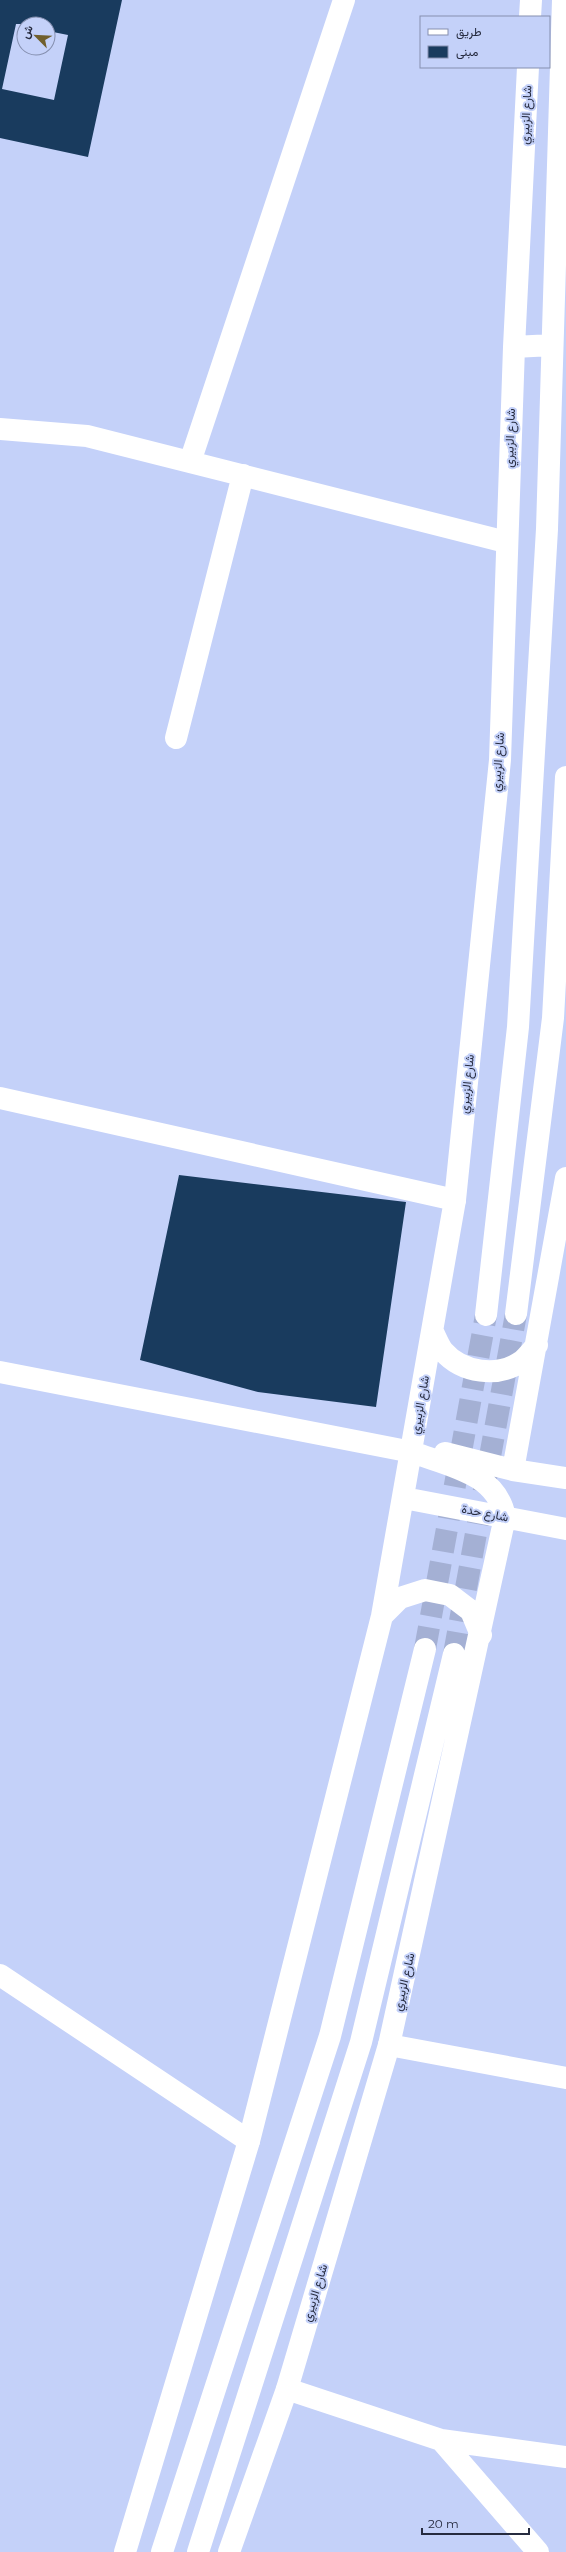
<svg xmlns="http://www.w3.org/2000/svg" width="566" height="2552" viewBox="0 0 566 2552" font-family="Montserrat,Vazirmatn,sans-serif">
  <rect width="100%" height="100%" fill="#c4d1f9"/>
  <path fill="#193b5e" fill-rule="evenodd" d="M0,0H122L88,157L0,138ZM16,24H48V31L68,35L54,100L2,89Z
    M179,1175L406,1202L376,1407L258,1392L140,1360Z"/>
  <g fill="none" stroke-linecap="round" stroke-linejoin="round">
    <path stroke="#a4b0d4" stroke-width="22" stroke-dasharray="22 11" stroke-linecap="butt" d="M425,1649L486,1315
      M454,1654L516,1314"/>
    <path stroke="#fff" stroke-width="22" d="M0,429L87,436L506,542
      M190,462L344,0
      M176,738L243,475
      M0,1098L455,1200
      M0,1372L412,1452
      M0,1975L249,2141
      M389,2045L566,2078
      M287,2389L441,2440L566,2457
      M441,2440L538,2552"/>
    <path stroke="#fff" stroke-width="22" d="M530,17L531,0
      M514,347L552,345
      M516,1314L553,1018L566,777
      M486,1315L518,1027L547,529L563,0
      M433,1332C436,1338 439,1346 443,1351C462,1373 498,1378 522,1361C527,1357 532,1350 537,1345
      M445,1453L513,1470L566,1478
      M513,1470L566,1178
      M404,1498L566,1529
      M382,1616L400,1598L425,1590L450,1595L471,1611L481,1635
      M125,2552L249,2141L382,1616L455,1200L500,760L514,347L528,67
      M162,2552L330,2036L425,1649
      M198,2552L361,2042L454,1654
      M229,2552L287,2389L389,2045L505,1517C497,1473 449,1466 412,1452"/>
  </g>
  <g text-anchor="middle" stroke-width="4" stroke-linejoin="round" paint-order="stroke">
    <g font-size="12" fill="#262b3f" stroke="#c4d1f9">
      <text transform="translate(526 115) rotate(-87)" y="4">شارع الزبيري</text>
      <text transform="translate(510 438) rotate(-88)" y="4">شارع الزبيري</text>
      <text transform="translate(498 762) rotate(-86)" y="4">شارع الزبيري</text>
      <text transform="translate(467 1084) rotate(-84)" y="4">شارع الزبيري</text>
      <text transform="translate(420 1405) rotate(-80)" y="4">شارع الزبيري</text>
      <text transform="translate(485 1513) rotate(11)" y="4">شارع حدة</text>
      <text transform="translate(404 1982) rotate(-77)" y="4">شارع الزبيري</text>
      <text transform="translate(315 2293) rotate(-73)" y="4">شارع الزبيري</text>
    </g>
  </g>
  <rect x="420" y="16" width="130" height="52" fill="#c4d1f9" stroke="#858faf"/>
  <rect x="428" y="29" width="20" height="6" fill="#ffffff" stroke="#858faf"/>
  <text x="456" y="36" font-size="12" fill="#262b3f">طريق</text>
  <rect x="428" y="46" width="20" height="12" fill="#193b5e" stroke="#858faf"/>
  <text x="456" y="56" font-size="12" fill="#262b3f">مبنى</text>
  <g transform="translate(36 36) rotate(294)"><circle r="19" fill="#c4d1f9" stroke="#858faf"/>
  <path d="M0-3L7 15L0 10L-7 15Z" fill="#705f2d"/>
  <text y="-6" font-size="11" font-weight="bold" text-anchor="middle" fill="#262b3f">ش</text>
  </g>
  <path d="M422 2528v6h107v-6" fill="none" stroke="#262b3f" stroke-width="2"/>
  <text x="428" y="2528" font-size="12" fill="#262b3f" stroke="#c4d1f9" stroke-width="3" paint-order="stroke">20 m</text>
</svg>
